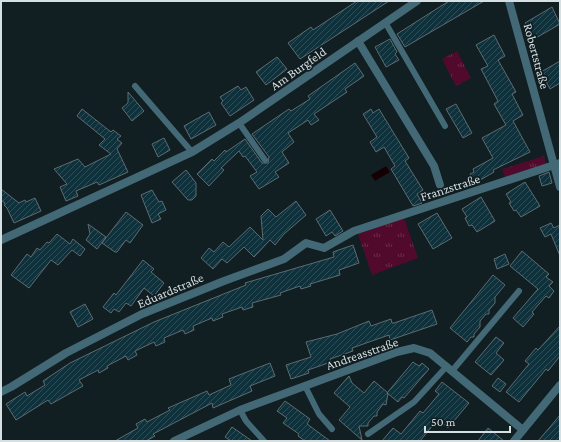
<svg xmlns="http://www.w3.org/2000/svg" width="561" height="442" viewBox="0 0 561 442" font-family="'Crimson Pro',serif">
  <defs>
    <pattern id="grass-tufts" width="24" height="20" patternUnits="userSpaceOnUse"><rect width="24" height="20" fill="#510a2b"/><path d="M3 7l-1-3M5 7V3M7 7l1-3M15 17l-1-3M17 17v-4M19 17l1-3" fill="none" stroke="#692d49"/></pattern>
    <pattern id="water-ripples" width="26" height="14" patternUnits="userSpaceOnUse"><rect width="26" height="14" fill="#140004"/><path d="M2 4q2-2 4 0t4 0M15 11q2-2 4 0t4 0" fill="none" stroke="#352528"/></pattern>
    <pattern id="building-hatch" width="6" height="6" patternUnits="userSpaceOnUse"><rect width="6" height="6" fill="#0f313b"/><path d="M-1 1l2-2M0 6l6-6M5 7l2-2" fill="none" stroke="#314e57"/></pattern>
  </defs>
  <rect width="100%" height="100%" fill="#111e22"/>
  <path fill="url(#grass-tufts)" d="M457,51L471,78L456,86L442,59Z
    M544,156L546,164L505,177L502,169Z
    M404,218L418,258L372,275L358,234Z"/>
  <path fill="url(#water-ripples)" d="M386,166L390,172L375,181L371,175Z"/>
  <path fill="url(#building-hatch)" stroke="#5d6c71" d="M357,1H389L300,59L288,43L311,27L313,30Z
    M449,1H484L405,47L397,34Z
    M552,7L560,24L534,39L525,23Z
    M494,35L505,56L498,60L516,92L512,94L523,115L513,121L530,152L493,170L494,172L475,183L470,174L474,172L473,169L493,158L482,138L506,125L494,104L498,101L481,69L488,66L476,45Z
    M390,39L397,52L395,54L399,60L386,67L375,47Z
    M277,57L287,69L266,85L256,72Z
    M560,61V83L550,89L541,72Z
    M355,63L364,76L345,89L347,92L314,114L319,120L311,125L308,120L288,133L294,142L282,152L289,163L275,172L279,177L259,189L250,176L257,172L245,156L243,157L239,151L221,168L224,170L209,186L197,174L212,159L214,161L225,150L226,152L245,139L262,163H268L269,157L252,134L289,109L291,111L310,99L308,96Z
    M238,86L241,90L246,87L254,100L230,116L221,103L223,101L220,97Z
    M128,92L144,111L132,121L122,108L128,103Z
    M456,104L472,133L463,138L446,109Z
    M82,109L111,132L113,130L121,136L117,139L122,143L117,149L128,172L99,185L97,182L76,191L78,196L66,201L60,187L67,184L54,169L78,159L85,167L111,154L99,145L105,139L77,116Z
    M371,109L373,113L379,109L409,158L405,161L423,190L417,194L422,203L413,206L391,169L395,166L384,147L376,152L370,142L377,137L363,114Z
    M209,112L216,125L191,139L184,126Z
    M164,138L170,150L158,157L152,144Z
    M186,170L196,183V196L192,200H188L172,182Z
    M549,172L552,183L542,186L539,176Z
    M525,182L540,206L521,217L516,210L514,211L509,203L511,202L506,194Z
    M1,189L19,203L25,200L26,202L35,198L41,211L14,223L7,208L4,205L5,203L1,200Z
    M152,190L159,202L162,201L166,210L158,214L161,219L152,223L141,195Z
    M481,197L495,221L477,232L472,225L469,226L465,218L467,217L462,209Z
    M296,201L306,215L284,234L275,245L270,240L254,257L244,247L227,263L222,259L213,269L201,258L209,248L214,252L223,242L229,247L250,227L263,240L261,216L268,209L276,217Z
    M330,210L343,231L335,236L332,232L326,236L316,219Z
    M126,212L143,225L130,243L126,240L117,252H115L102,243Z
    M437,213L452,238L433,249L418,224Z
    M551,223L554,228L560,225V256L551,234L545,237L540,228Z
    M88,224L106,237L97,249L86,240L90,234Z
    M57,234L70,244L73,239L85,249L80,256L72,250L58,265L51,260L29,288L11,275L27,254L31,257L37,248L40,250L47,242L49,243Z
    M353,245L359,263L339,270L340,275L310,284L311,286L301,289L300,286L280,293L281,295L252,303L253,307L243,310L242,307L222,314L223,317L213,321L212,318L193,326L194,330L185,334L183,330L164,338L165,342L156,346L154,342L135,351L137,355L128,360L126,356L107,366L108,368L99,373L98,370L79,380L83,386L51,404L48,400L16,420L6,404L25,392L27,396L45,385L43,381L70,363L154,322L246,285L245,283L334,257L333,252Z
    M522,251L549,274L546,277L553,282L549,286L554,291L549,298L546,296L532,312L534,314L523,327L513,318L538,289L510,266Z
    M505,254L509,264L497,269L494,259Z
    M143,260L154,269L151,272L164,283L154,296L144,288L131,306L126,303L119,312L114,309L111,313L103,307L114,293L116,295Z
    M493,275L505,285L495,297V303L489,310V314H486L480,321V327L474,334V337H471L467,342L450,328Z
    M85,304L93,319L78,327L70,312Z
    M432,310L437,324L390,340L389,335L352,348L353,351L330,359L331,362L308,370L309,373L291,379L286,365L311,357L306,342L337,334L369,321L371,326L391,319L392,323H394Z
    M560,326V356L548,371L546,369L519,402L506,392L529,364L525,361L536,348L538,350Z
    M496,337L504,343L496,353L504,360L491,375L475,362Z
    M413,362L419,366L422,363L429,369L404,398L402,397L398,402L387,393Z
    M270,363L275,376L250,386L252,391L213,408L212,403L153,434L155,436L146,441H115L138,428L136,424L145,419L147,422L170,410L168,408L207,391L209,395L231,385L229,379Z
    M349,376L352,383L364,393L374,381L388,393L386,405L383,404L377,412V416H374L368,423V426H359L362,440L339,420L350,407L334,393Z
    M498,378L506,384L500,392L492,386Z
    M442,382L469,403L448,428L438,419L420,441H382L393,428L401,434L420,411L423,413L439,394L435,391Z
    M285,401L310,419L307,424L330,441H305L298,436L299,434L283,423L287,418L277,411Z
    M560,415V441H538L550,427Z
    M232,427L252,441H231L225,437Z
    M488,428L504,441H478Z"/>
  <g fill="none" stroke-linecap="round" stroke-linejoin="round">
    <path stroke="#426975" stroke-width="6" d="M385,22L445,126
      M135,86L192,152
      M239,123L265,160
      M452,371L519,291
      M305,386L319,414L332,429
      M240,410L246,421L264,441
      M368,434L414,402L447,366"/>
    <path stroke="#426975" stroke-width="8" d="M509,1L560,187
      M358,41L434,166L440,185
      M1,240L192,152L239,123L417,1
      M1,392L11,387L66,353L142,314L224,281L284,259L306,243L324,248L354,231L560,163
      M174,441L240,410L397,352L414,348L430,353L523,430"/>
    <path stroke="#426975" stroke-width="8" d="M514,441L560,385"/>
  </g>
  <g text-anchor="middle" stroke-width="3.5" stroke-linejoin="round" paint-order="stroke">
    <g font-size="13" fill="#d6dfe1" stroke="#111e22">
      <text transform="translate(537 56) rotate(75)" y="5">Robertstraße</text>
      <text transform="translate(298 68) rotate(-35)" y="5">Am Burgfeld</text>
      <text transform="translate(450 187) rotate(-18)" y="5">Franzstraße</text>
      <text transform="translate(170 290) rotate(-23)" y="5">Eduardstraße</text>
      <text transform="translate(362 353) rotate(-19)" y="5">Andreasstraße</text>
    </g>
  </g>
  <rect width="561" height="442" fill="none" stroke="#d6dfe1" stroke-width="4"/>
  <path d="M425 426v6h85v-6" fill="none" stroke="#d6dfe1" stroke-width="2"/>
  <text x="431" y="426" font-size="12" fill="#d6dfe1" stroke="#111e22" stroke-width="3" paint-order="stroke">50 m</text>
</svg>
